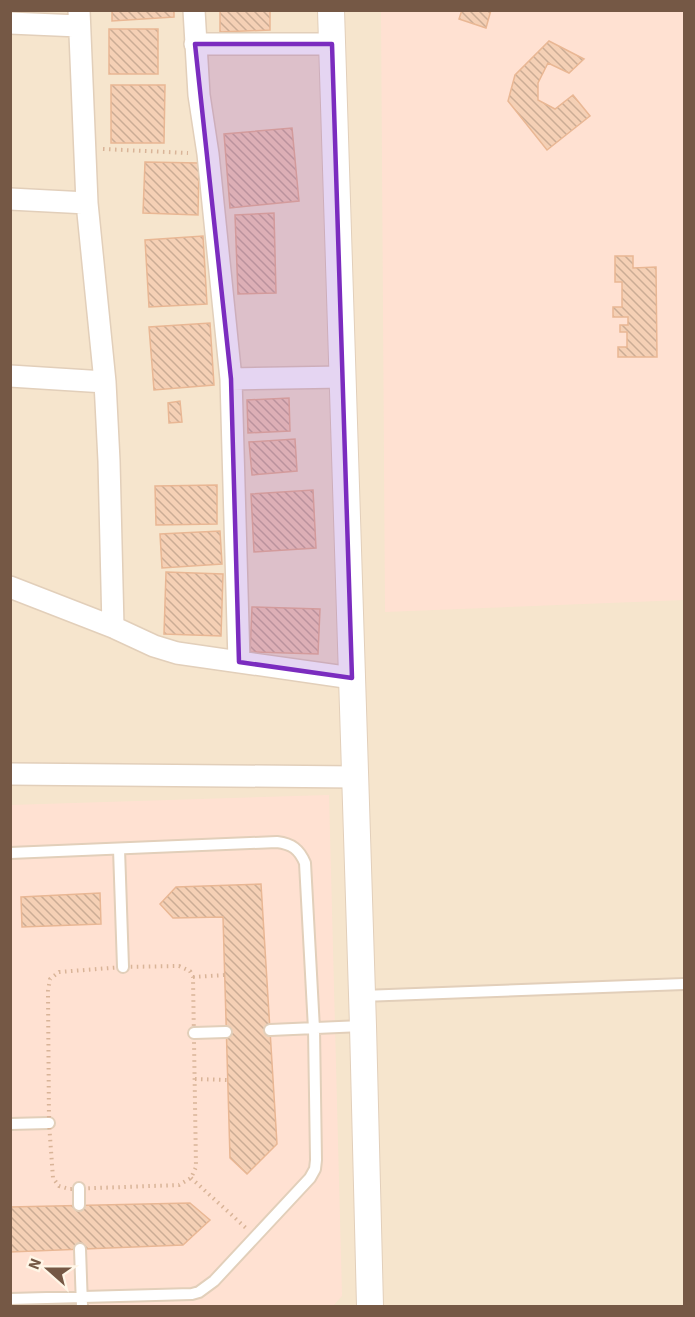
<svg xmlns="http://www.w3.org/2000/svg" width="695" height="1317" viewBox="0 0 695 1317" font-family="'Source Sans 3',sans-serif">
  <defs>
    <pattern id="building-back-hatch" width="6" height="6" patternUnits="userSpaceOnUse" patternTransform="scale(1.5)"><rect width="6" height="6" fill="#f5d0b5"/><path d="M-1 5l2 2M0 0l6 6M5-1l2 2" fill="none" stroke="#cbac95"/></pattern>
  </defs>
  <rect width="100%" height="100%" fill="#fef3df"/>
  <path fill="#f6e5cd" d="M11,11H684V1306H11Z"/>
  <path fill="#ffe1d2" d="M381,11H684V600L385,612Z
    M329,795L342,1296L333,1306H11L10,805Z"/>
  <path fill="url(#building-back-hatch)" stroke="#e9b794" stroke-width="1.5" d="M112,10H174V17L112,21Z
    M220,10H270V30L220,32Z
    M462,10H491L486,28L459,19Z
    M109,29H158V74H109Z
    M549,41L584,59L569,73L548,63L538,83V100L555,109L573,95L590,116L547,150L508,101L515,75Z
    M111,85H165L164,143H111Z
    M292,128L299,201L230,208L224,134Z
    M145,162L199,163L198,215L143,213Z
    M274,213L276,293L238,294L235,215Z
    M203,236L207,304L149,307L145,240Z
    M615,256H633V268L656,267L657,357H618V347H627V332H620V325H628V317H613V307H622V282H615Z
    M210,323L214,385L154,390L149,327Z
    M289,398L290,431L248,433L247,400Z
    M180,401L182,422L169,423L168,403Z
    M295,439L297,471L252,475L249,442Z
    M217,485V524L156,525L155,486Z
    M313,490L316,548L254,552L251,494Z
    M220,531L222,564L162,568L160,534Z
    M166,572L223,574L221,636L164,634Z
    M252,607L320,609L318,654L250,652Z
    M261,884L277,1144L247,1174L230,1158L223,917L173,918L160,904L176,887Z
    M100,893L101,924L22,927L21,897Z
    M190,1203L210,1220L183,1245L10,1252V1207Z"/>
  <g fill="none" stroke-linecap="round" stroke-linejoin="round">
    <defs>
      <path id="service" d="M119,849L123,967
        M10,853L277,842C292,844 299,849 305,863L314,1029L316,1160L315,1169L310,1178L214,1281L199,1292L192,1294L10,1299
        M362,996L684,984
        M270,1030L362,1026
        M194,1033L226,1032
        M10,1124L49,1123
        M79,1188V1205
        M80,1249L82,1306"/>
      <path id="minor" d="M79,10L87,203L105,382L109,461L113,627
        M194,10L199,95L208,154L231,379L239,662
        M10,23L79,26
        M195,44H332
        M10,199L87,203
        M10,376L105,382
        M231,379L343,377
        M10,587L113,627L154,646L177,653L352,678
        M10,774L355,777"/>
      <path id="tertiary" d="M331,10L363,1026L370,1306"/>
    </defs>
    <use href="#service" stroke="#e2cfba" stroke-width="14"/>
    <use href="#minor" stroke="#e2cfba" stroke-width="24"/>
    <use href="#tertiary" stroke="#e2cfba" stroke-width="28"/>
    <path stroke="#d9b498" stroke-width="4" stroke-dasharray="1.5 4.5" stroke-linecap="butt" d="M103,149L188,153
      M179,966L190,971L193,977L196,1167L191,1178L179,1185L69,1189L59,1186L53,1178L49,1123L48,991L50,979L59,972L123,967Z
      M193,977L225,975
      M195,1079L228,1080
      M191,1178L246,1228"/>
    <use href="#service" stroke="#fff" stroke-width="10"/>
    <use href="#minor" stroke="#fff" stroke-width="21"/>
    <use href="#tertiary" stroke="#fff" stroke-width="26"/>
  </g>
  <path fill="#7b2cbf" fill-opacity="0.2" stroke="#7b2cbf" stroke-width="4.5" stroke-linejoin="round" d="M195,44H332L352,678L239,662L231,379Z"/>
  <rect width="695" height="1317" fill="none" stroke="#755845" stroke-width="24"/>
  <g transform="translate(48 1269) rotate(291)" stroke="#fff6e7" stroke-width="4.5" paint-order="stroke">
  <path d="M0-4.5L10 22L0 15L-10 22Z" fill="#755845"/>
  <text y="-9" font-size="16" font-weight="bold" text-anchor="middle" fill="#755845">N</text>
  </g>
</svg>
